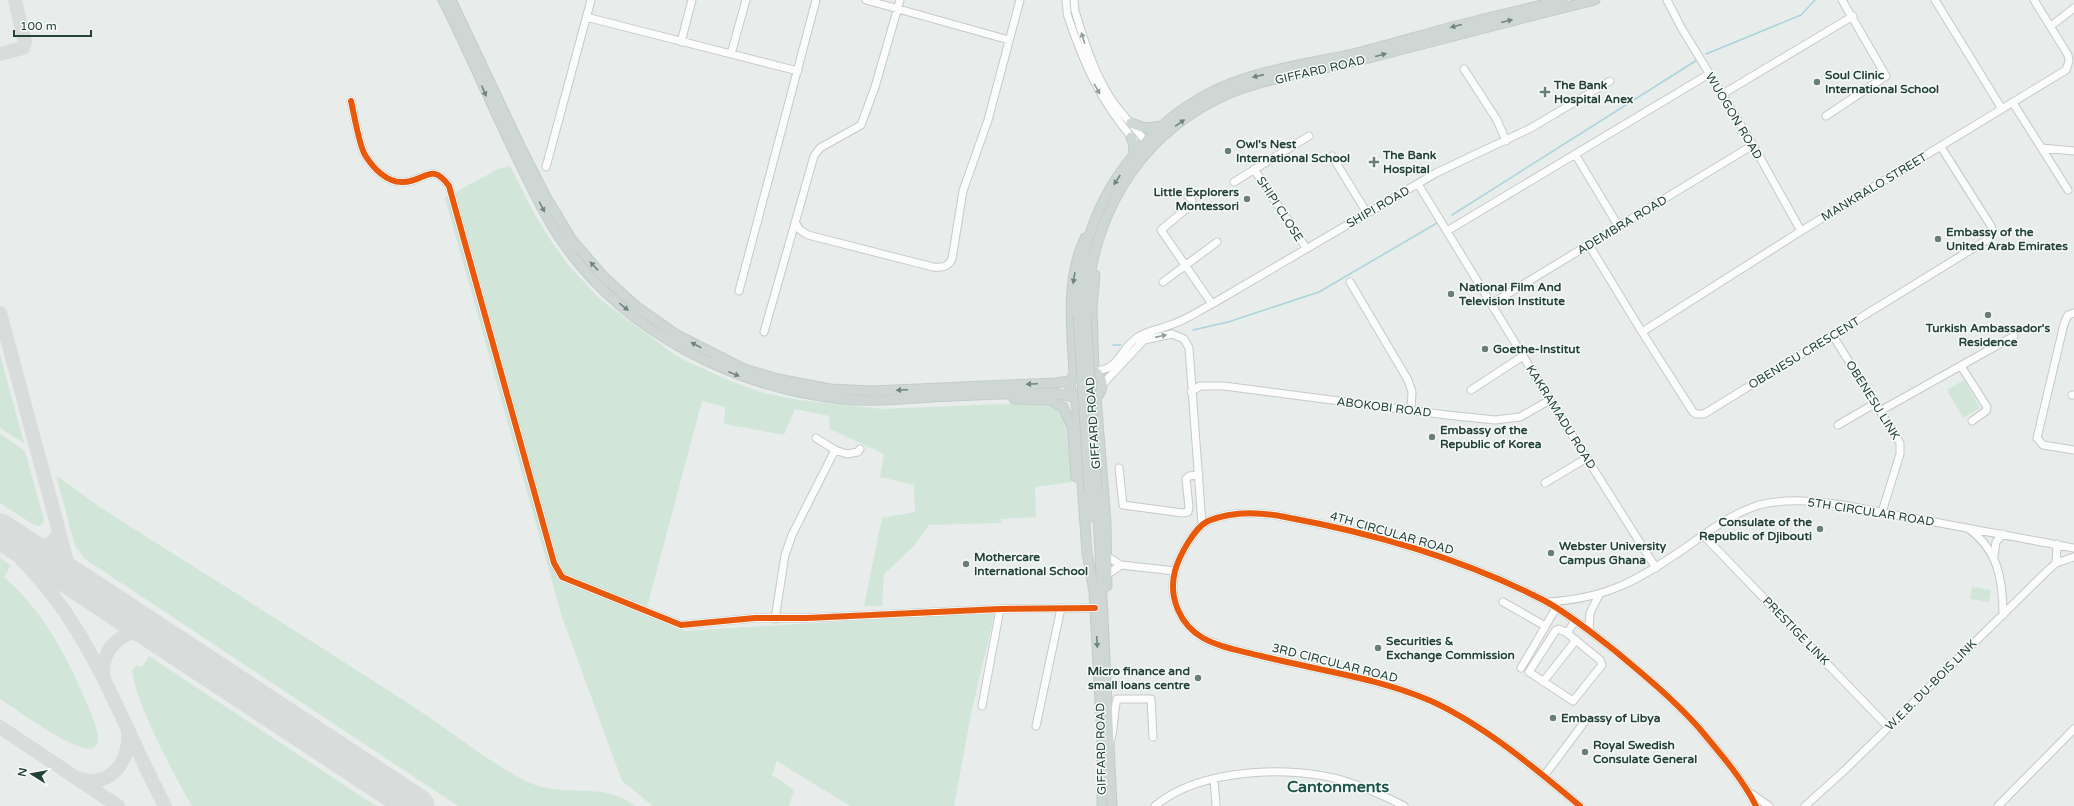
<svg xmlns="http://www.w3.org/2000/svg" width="2074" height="806" viewBox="0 0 2074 806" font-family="'Varela Round',sans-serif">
  <rect width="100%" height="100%" fill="#e8edeb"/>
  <path fill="#d1e6d8" d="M510,166L534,213L551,241L569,266L600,299L667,349L680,358L728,380L764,393L799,400L883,409L1048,402L1060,408L1064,414L1072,482L1035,487L1036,517L1001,519V523L929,525L915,545L884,574L882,606H864L882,518L915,512L914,485L880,477L884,454L830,429L829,416L795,409L784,435L724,424L725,407L702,401L645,615L683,631L995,612L972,709L954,806H850L777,761L772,775L794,790L789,806H653L622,781L562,617L445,198L498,169Z
    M0,354L24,443L0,428Z
    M1964,380L1980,408L1963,418L1947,390Z
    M0,434L25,451L44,520L42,524L39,526L34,525L0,503Z
    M56,475L101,508C202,572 303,635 403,700C445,726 484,760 528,782C563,799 602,780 635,806H458L85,559L75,546Z
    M0,558L11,565L4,577C42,609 68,658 87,704C92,716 100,732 97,745L92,749C74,752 17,710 0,699Z
    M1972,587L1991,590L1989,602L1970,599Z
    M149,656L376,806H192C174,775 136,704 132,670L137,665L142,667Z"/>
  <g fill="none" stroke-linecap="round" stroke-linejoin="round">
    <path stroke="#a9d4db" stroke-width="1.5" d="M1706,54L1801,15L1815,0
      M1452,215L1697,60
      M1193,330L1228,322L1319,292L1437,223
      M1113,345H1121"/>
    <path stroke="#d8dddc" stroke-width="14" d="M0,54L23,48L25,42L15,0
      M0,313L67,561L73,575L82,585
      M0,536C23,561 46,584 65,612C106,672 131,742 165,806
      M18,543C32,550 52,549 59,533
      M104,678C99,652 121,628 147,633C158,635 168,643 178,648
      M0,727L118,806
      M78,778C109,790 131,761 128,732"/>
    <path stroke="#d8dddc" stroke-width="35" d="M0,531L417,806"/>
    <defs>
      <path id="minor" d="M866,0L1009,40
        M1066,0L1067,11
        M1074,0L1075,11
        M1667,0L1682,29L1753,145L1801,231
        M1935,0L2002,109
        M1067,14C1083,62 1100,101 1134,140
        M1076,14C1085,44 1094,72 1111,99C1122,115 1137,129 1148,145
        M586,17L798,71
        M2051,26L2074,8
        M681,42L692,0
        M731,54L746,0
        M1464,69L1497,120L1506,141
        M1721,95L1853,16
        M351,101C354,114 359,145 365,155C373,168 387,183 403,182C425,182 431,161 449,186L554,563L562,577L681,625L755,618H807L1000,609L1095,608
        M2013,103L2068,190
        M1826,116L1886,76L1842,0
        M2042,148L2074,151
        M1575,154L1619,227
        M1332,156L1367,213
        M546,167L591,0
        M1254,169L1306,248
        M1234,182L1309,136
        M1418,184L1550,400L1656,568
        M1188,196L1192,200V204L1161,230L1212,304L1436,173L1531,128L1610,81
        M795,222L800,230L808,235L933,267C942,268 948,267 952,259L963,191L988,120L1020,0
        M1447,231L1709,74
        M1589,245L1642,332L1693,412L1696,414H1704L1990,238L1992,230L1991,226L1941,147
        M1163,282L1217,242
        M1350,282L1408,380L1412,392L1411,410
        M739,291L816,0
        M1491,304L1753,145
        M2074,313L2068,315L2064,324L2037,438L2043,445L2074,450
        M764,332L814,156L820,148L861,125L875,87L900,0
        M1642,332L1801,231L2066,70L2069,61L2068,55L2034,0
        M1833,336L1900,443V454L1882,512
        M1961,366L1987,407L1986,411L1972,421
        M1094,371C1121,370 1119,349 1138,337C1148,330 1162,329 1173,324C1187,319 1199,311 1212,304
        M1101,386L1144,340L1172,334L1184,339L1189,348L1202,524
        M1471,390L1523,356
        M1191,392L1200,386H1224L1447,415L1495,420L1520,417L1550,400
        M2072,395H2074
        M1880,411L2014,336
        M1838,425L1876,403
        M835,450L847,454L858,452L860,449
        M1119,468L1123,505L1183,513L1188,512L1189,507L1186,479L1189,476L1199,475
        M1545,483L1587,458
        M1969,529C1998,550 2003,580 2003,615
        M1703,535L1888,727
        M1994,556L1996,542L2003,534
        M1108,557L1121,565L1175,571
        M2056,563L2057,544
        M1108,574L1121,565
        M1503,602L1545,626
        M1546,602C1607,599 1639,580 1688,546C1709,531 1733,513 1759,505C1786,498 1816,501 1843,505L2074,548
        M775,619L785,555L792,535L835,450L816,438
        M1589,631L1590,613L1599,595
        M1567,633L1559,629L1556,630L1529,672L1573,701L1602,665L1600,660L1567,633L1575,621
        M1521,668L1556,608
        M1543,682L1576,640
        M1117,699H1151L1153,737
        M982,706L1000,609
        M1036,726L1061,608
        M1110,742C1115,728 1113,714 1117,699
        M1544,776L1586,720
        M1214,779L1216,806
        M1752,794L1769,806
        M1155,806C1200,768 1291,765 1345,781C1366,788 1385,796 1404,806
        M1580,806C1536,769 1484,725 1431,701C1378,678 1317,670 1261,656C1242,651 1221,648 1203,638C1180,625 1168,597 1175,571C1179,556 1194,528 1208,521C1232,511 1260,512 1285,517C1372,533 1466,560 1545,601C1569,614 1592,633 1614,650C1644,675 1673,699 1699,728C1719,752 1742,778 1756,806
        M1805,806L1846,769L2043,575L2056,563L2074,557
        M1998,806L2074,729"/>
      <path id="major" d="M443,0C472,57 496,116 525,174C536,196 546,218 560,238C621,330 734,388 843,399C872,402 903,399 933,397C974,395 1014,393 1055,393L1076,398L1087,553L1095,597
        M451,0L524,154L546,197L572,240L604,277L637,307L677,335L744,369L778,379L830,389L872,391L1054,383L1071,381
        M1131,123L1145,128L1162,126
        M1131,137L1134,145L1133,157
        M1078,316C1080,287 1082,255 1092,228C1112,169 1162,115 1218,89C1261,69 1315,63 1361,52C1398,43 1434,31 1472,22C1502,14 1532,8 1562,0
        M1086,316C1089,221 1134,139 1221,97C1261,78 1318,71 1361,60C1439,40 1517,19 1595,0
        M1070 385a16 16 0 1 1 32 0a16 16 0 1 1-32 0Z
        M1094,371L1092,308L1095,275
        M1074,374C1072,329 1065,280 1085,238
        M1096,397L1106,522L1107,586
        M1014,399L1050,400L1063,407L1072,427L1076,477
        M1089,491L1090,517
        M1097,491L1112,806
        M1094,592L1102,739V806"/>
    </defs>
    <use href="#minor" stroke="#c5cac8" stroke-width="9"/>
    <use href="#major" stroke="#c3ccc9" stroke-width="11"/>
    <use href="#minor" stroke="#fcfcfc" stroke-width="7"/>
    <use href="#major" stroke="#cfd7d5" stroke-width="9"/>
    <defs>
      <path id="major-bridge" d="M1078,316L1089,491
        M1086,316L1097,491"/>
    </defs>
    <use href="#major-bridge" stroke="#c3ccc9" stroke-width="11" stroke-linecap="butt"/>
    <use href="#major-bridge" stroke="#cfd7d5" stroke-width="9"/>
    <defs>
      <path id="cycleway" d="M351,101C354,114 359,145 365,155C373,168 387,183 403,182C425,182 431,161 449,186L554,563L562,577L681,625L755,618H807L1000,609L1095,608
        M1580,806C1536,769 1484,725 1431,701C1378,678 1317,670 1261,656C1242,651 1221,648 1203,638C1180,625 1168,597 1175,571C1179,556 1194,528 1208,521C1232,511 1260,512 1285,517C1372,533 1466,560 1545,601C1569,614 1592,633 1614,650C1644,675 1673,699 1699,728C1719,752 1742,778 1756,806"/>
    </defs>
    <use href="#cycleway" stroke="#f7fbf9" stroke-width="8"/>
    <use href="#cycleway" stroke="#e8590c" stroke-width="6"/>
  </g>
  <defs><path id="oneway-solid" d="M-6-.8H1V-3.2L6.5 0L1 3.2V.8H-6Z"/></defs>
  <g fill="#718580">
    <use href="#oneway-solid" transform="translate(1507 21) rotate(-14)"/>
    <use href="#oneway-solid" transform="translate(1456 26) rotate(165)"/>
    <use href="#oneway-solid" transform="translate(1381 55) rotate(-15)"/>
    <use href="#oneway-solid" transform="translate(1258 76) rotate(167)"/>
    <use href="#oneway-solid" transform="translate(484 91) rotate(67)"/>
    <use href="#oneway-solid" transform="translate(1180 123) rotate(-35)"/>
    <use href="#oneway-solid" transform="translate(1117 180) rotate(123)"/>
    <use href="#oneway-solid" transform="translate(542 207) rotate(62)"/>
    <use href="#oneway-solid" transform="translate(594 266) rotate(-133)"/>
    <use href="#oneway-solid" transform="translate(1074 278) rotate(99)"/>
    <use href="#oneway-solid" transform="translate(624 307) rotate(39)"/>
    <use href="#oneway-solid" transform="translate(696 345) rotate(-152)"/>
    <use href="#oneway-solid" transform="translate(734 374) rotate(22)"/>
    <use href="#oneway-solid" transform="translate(1032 384) rotate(177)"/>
    <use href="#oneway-solid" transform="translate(902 390) rotate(178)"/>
    <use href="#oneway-solid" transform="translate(1097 642) rotate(87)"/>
  </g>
  <g fill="#909f9b">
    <use href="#oneway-solid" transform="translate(1083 38) rotate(-107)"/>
    <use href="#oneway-solid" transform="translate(1097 89) rotate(61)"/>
    <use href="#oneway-solid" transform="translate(1161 336) rotate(-13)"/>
  </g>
  <g fill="#697e78" stroke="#f7fbf9" stroke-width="1.5">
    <circle cx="1817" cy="82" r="4"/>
    <path d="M1543 86h4v4h4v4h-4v4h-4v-4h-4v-4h4z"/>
    <circle cx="1228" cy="151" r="4"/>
    <path d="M1372 156h4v4h4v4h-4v4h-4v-4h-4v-4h4z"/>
    <circle cx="1247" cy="199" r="4"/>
    <circle cx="1938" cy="239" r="4"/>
    <circle cx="1451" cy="294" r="4"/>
    <circle cx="1988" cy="315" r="4"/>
    <circle cx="1485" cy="349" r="4"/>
    <circle cx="1432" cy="437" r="4"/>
    <circle cx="1820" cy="529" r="4"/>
    <circle cx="1551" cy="553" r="4"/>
    <circle cx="966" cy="564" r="4"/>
    <circle cx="1378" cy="648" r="4"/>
    <circle cx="1198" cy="678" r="4"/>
    <circle cx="1553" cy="718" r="4"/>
    <circle cx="1585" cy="752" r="4"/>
  </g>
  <g text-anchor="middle" stroke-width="3" stroke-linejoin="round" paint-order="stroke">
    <g font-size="12" fill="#24423a" stroke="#f7fbf9">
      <text transform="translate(1320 70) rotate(-13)" y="4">GIFFARD ROAD</text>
      <text transform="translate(1734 116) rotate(59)" y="4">WUOGON ROAD</text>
      <text transform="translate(1874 187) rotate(-31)" y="4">MANKRALO STREET</text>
      <text transform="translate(1378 207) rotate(-30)" y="4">SHIPI ROAD</text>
      <text transform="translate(1280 209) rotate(57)" y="4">SHIPI CLOSE</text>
      <text transform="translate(1622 225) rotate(-31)" y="4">ADEMBRA ROAD</text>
      <text transform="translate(1804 353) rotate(-31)" y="4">OBENESU CRESCENT</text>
      <text transform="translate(1873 400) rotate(58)" y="4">OBENESU LINK</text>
      <text transform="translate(1384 407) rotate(7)" y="4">ABOKOBI ROAD</text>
      <text transform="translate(1561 417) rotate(58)" y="4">KAKRAMADU ROAD</text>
      <text transform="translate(1093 423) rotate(-94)" y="4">GIFFARD ROAD</text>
      <text transform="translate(1871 512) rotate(9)" y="4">5TH CIRCULAR ROAD</text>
      <text transform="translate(1392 533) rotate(16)" y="4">4TH CIRCULAR ROAD</text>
      <text transform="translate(1796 631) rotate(46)" y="4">PRESTIGE LINK</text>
      <text transform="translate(1335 663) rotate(14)" y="4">3RD CIRCULAR ROAD</text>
      <text transform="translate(1931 685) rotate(-45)" y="4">W.E.B. DU-BOIS LINK</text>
      <text transform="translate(1101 749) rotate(-91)" y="4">GIFFARD ROAD</text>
    </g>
    <g font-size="12" font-weight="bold" fill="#24423a" stroke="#f7fbf9" text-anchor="start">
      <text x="1825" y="79">Soul Clinic<tspan x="1825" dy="14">International School</tspan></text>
      <text x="1554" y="89">The Bank<tspan x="1554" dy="14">Hospital Anex</tspan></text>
      <text x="1236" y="148">Owl's Nest<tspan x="1236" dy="14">International School</tspan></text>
      <text x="1383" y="159">The Bank<tspan x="1383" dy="14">Hospital</tspan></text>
      <text x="1239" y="196" text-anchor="end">Little Explorers<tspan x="1239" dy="14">Montessori</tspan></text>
      <text x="1946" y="236">Embassy of the<tspan x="1946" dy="14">United Arab Emirates</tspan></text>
      <text x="1459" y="291">National Film And<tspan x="1459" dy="14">Television Institute</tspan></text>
      <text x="1988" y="332" text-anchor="middle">Turkish Ambassador's<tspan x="1988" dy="14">Residence</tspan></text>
      <text x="1493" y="353">Goethe-Institut</text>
      <text x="1440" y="434">Embassy of the<tspan x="1440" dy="14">Republic of Korea</tspan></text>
      <text x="1812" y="526" text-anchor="end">Consulate of the<tspan x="1812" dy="14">Republic of Djibouti</tspan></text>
      <text x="1559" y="550">Webster University<tspan x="1559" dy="14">Campus Ghana</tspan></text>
      <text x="974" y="561">Mothercare<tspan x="974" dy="14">International School</tspan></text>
      <text x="1386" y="645">Securities &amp;<tspan x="1386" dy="14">Exchange Commission</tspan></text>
      <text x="1190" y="675" text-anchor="end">Micro finance and<tspan x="1190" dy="14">small loans centre</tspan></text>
      <text x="1561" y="722">Embassy of Libya</text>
      <text x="1593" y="749">Royal Swedish<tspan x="1593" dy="14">Consulate General</tspan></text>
    </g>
    <g font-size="16" font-weight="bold" fill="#1f5548" stroke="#f7fbf9">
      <text x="1338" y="792">Cantonments</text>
    </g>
  </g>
  <g transform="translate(32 774) rotate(281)" stroke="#f7fbf9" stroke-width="3" paint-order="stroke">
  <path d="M0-3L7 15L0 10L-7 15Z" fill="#24423a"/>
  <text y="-6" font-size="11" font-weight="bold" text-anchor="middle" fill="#24423a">N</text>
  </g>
  <path d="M14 30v6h77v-6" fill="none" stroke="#24423a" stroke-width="2"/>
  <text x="20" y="30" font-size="12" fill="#24423a" stroke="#f7fbf9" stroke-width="3" paint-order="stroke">100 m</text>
</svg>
